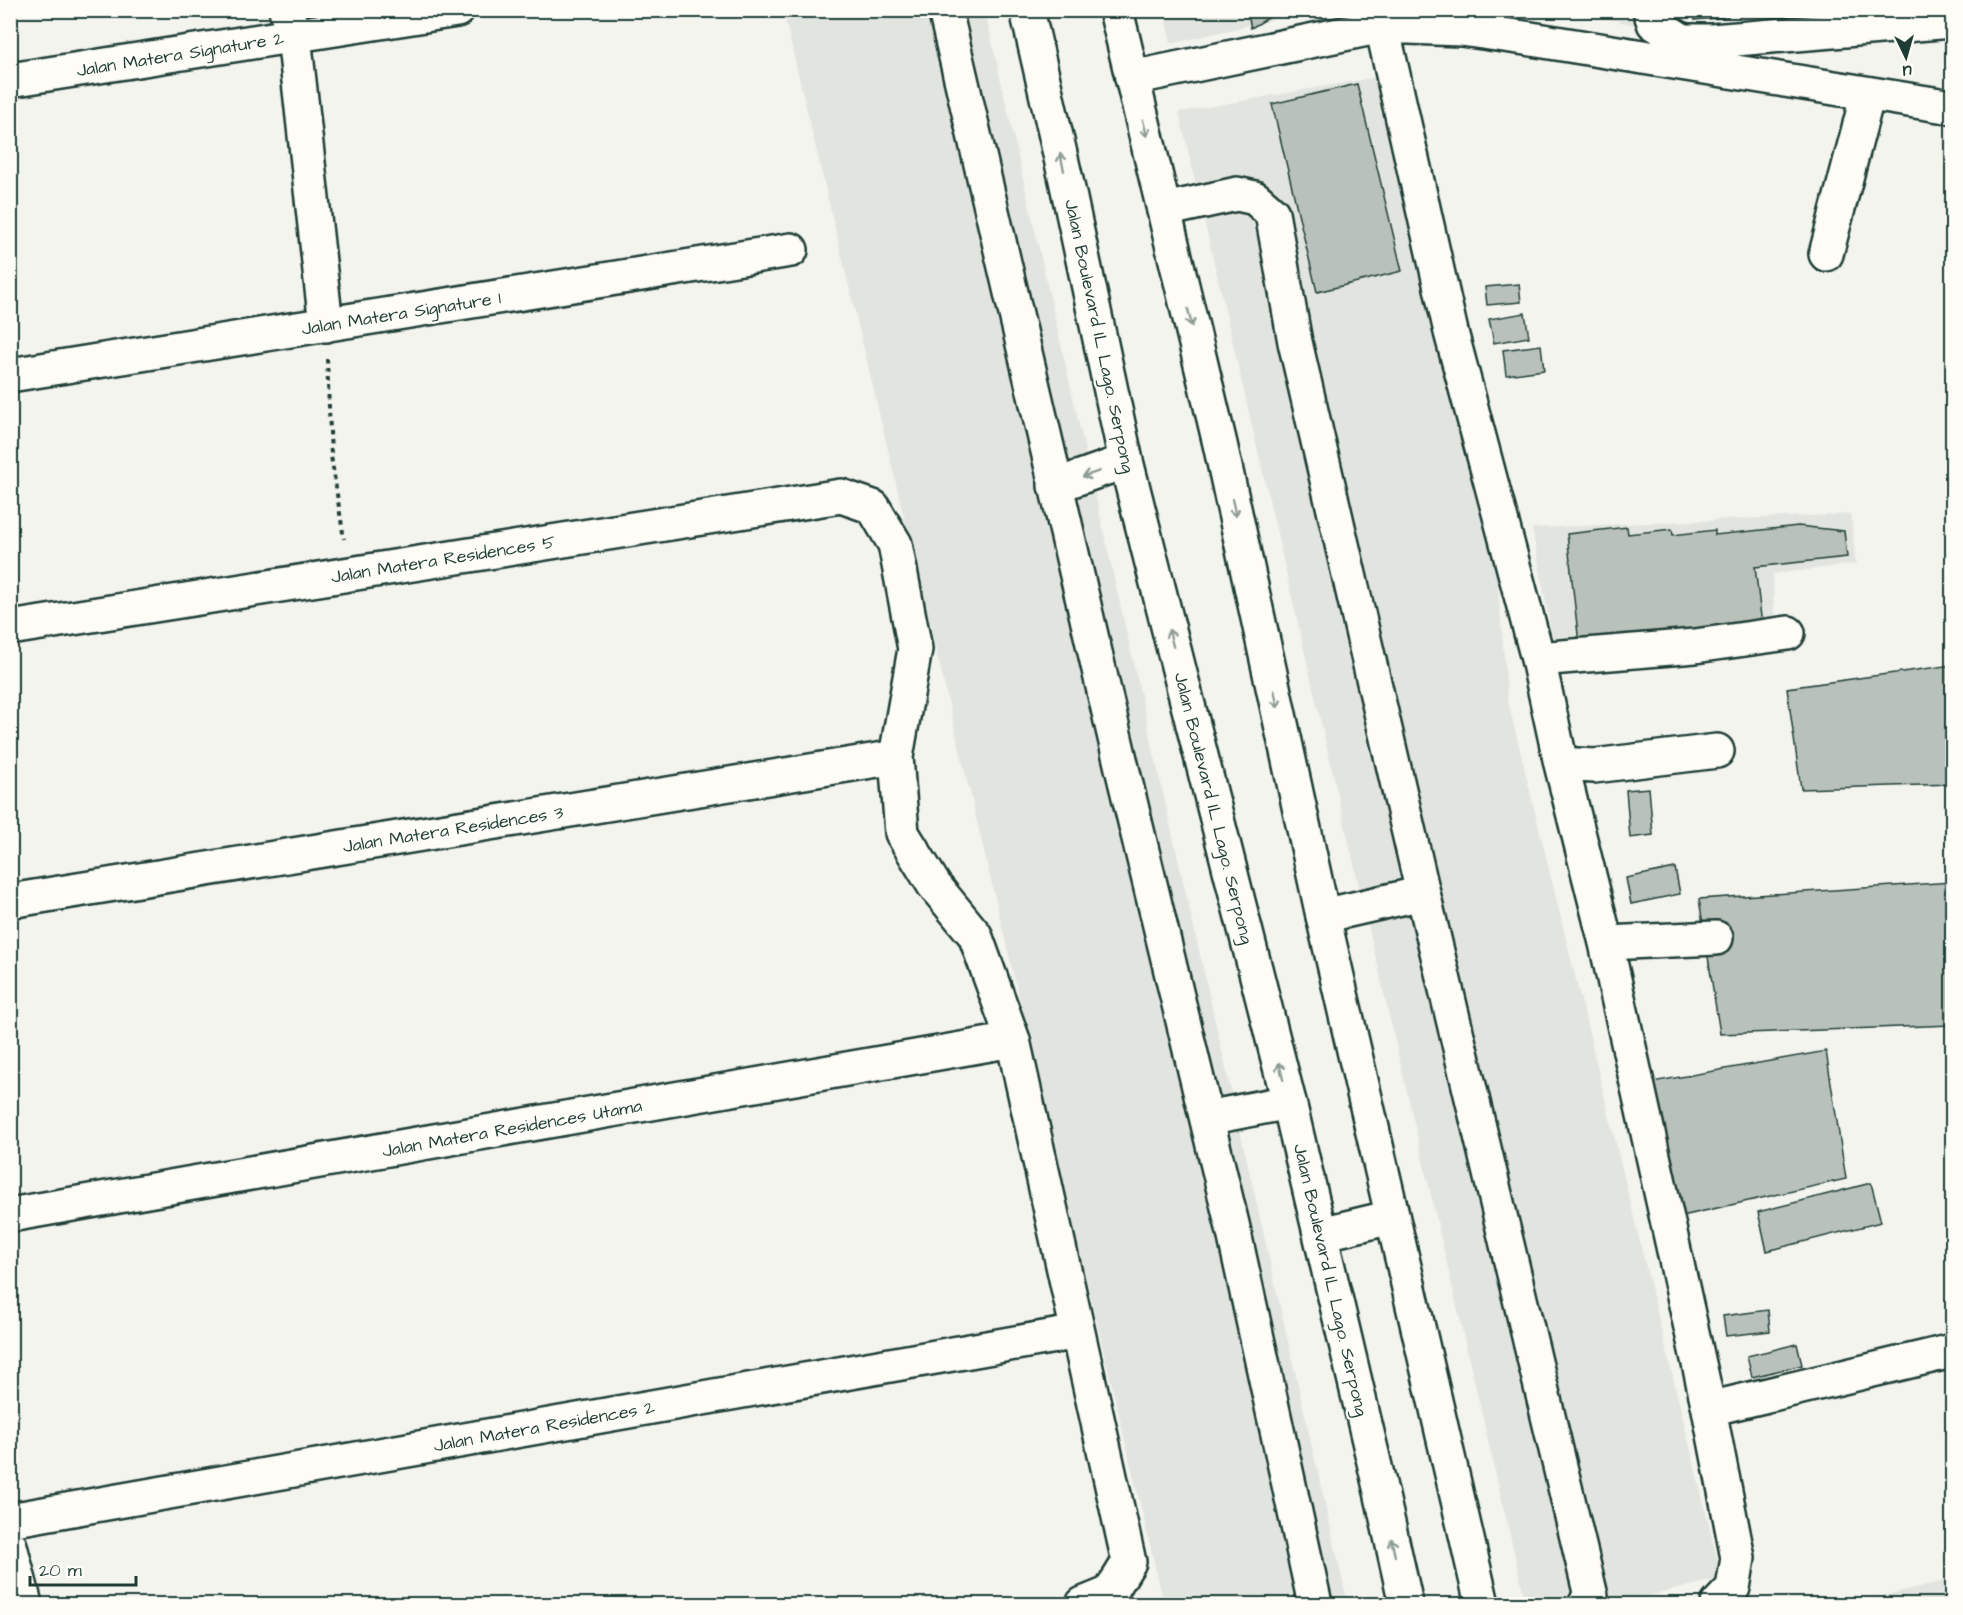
<svg xmlns="http://www.w3.org/2000/svg" width="1963" height="1615" viewBox="0 0 1963 1615" font-family="'Architects Daughter',sans-serif">
  <rect width="100%" height="100%" fill="#f4f4ef"/>
  <filter id="ink" filterUnits="userSpaceOnUse"><feTurbulence type="fractalNoise" baseFrequency=".0167" numOctaves="2"/><feDisplacementMap in="SourceGraphic" scale="12" xChannelSelector="R" yChannelSelector="G"/><feConvolveMatrix kernelMatrix="1 2 1 2 8 2 1 2 1" color-interpolation-filters="sRGB"/></filter>
  <g filter="url(#ink)">
    <path fill="#e2e5df" d="M1164,10L1308,11L1171,44Z
      M783,11H985L1348,1604H1164Z
      M1576,11H1642L1638,26Z
      M1377,77L1496,564L1508,701L1722,1578L1617,1604H1526L1179,112Z
      M1851,514L1856,564L1773,574L1775,646L1559,673L1532,528Z
      M1952,1579V1604H1848Z"/>
    <path fill="#b9c1bb" stroke="#1f3d34" stroke-width="1.5" d="M1247,10H1282L1251,28Z
      M1247,10H1282L1251,28Z
      M1694,10H1728V17L1695,20Z
      M1357,84L1402,271L1317,292L1272,104Z
      M1519,284L1521,302L1487,305L1485,287Z
      M1525,313L1529,337L1494,343L1489,319Z
      M1541,345L1544,370L1506,375L1503,350Z
      M1798,526L1844,531L1847,557L1755,567L1763,633L1580,653L1567,534L1627,527L1628,534L1672,529L1673,535L1715,530V535Z
      M1952,665V784L1801,789L1787,688Z
      M1649,788L1653,835L1630,838L1626,790Z
      M1675,868L1680,894L1631,904L1626,878Z
      M1952,882V1025L1720,1034L1699,899Z
      M1826,1051L1846,1179L1682,1216L1652,1082Z
      M1871,1183L1881,1222L1767,1251L1758,1212Z
      M1768,1310L1770,1331L1726,1336L1723,1316Z
      M1797,1344L1802,1365L1752,1377L1747,1356Z"/>
    <g fill="none" stroke-linecap="round" stroke-linejoin="round">
      <defs>
        <path id="minor" d="M286,10L294,36L326,325
          M945,10L1122,768L1233,1228L1315,1604
          M1650,10L1654,23L1683,41H1712L1952,21
          M1382,26L1451,332L1538,659L1561,764L1606,943L1709,1409L1738,1558L1733,1588L1718,1604
          M1132,78L1382,26L1461,29L1525,38L1952,107
          M10,80L457,10
          M1164,210L1237,194L1255,198L1272,213L1295,342L1423,893L1323,916
          M1826,254L1868,94
          M10,375L791,250
          M1055,486L1126,461
          M10,628L841,496L873,507L895,544L915,649L896,757L902,833L934,885L975,935L1013,1040L1129,1562L1110,1593L1083,1604
          M1538,659L1695,646L1788,633
          M1561,764L1594,766L1717,751
          M1423,893L1591,1596L1585,1604
          M10,901L896,757
          M1606,943L1716,938
          M1207,1118L1289,1102
          M10,1215L1013,1040
          M1709,1409L1952,1351
          M10,1520L1078,1332
          M10,1546L25,1604"/>
        <path id="major" d="M1027,10L1066,180L1126,461L1289,1102L1382,1496L1406,1604
          M1116,10L1220,444L1323,916L1482,1604
          M1321,1234L1392,1217"/>
      </defs>
      <use href="#minor" stroke="#1f3d34" stroke-width="38"/>
      <use href="#major" stroke="#1f3d34" stroke-width="38"/>
      <path stroke="#1f3d34" stroke-width="4" stroke-dasharray="4.5 4.5" stroke-linecap="butt" d="M327,359L331,456L344,539"/>
      <use href="#minor" stroke="#fdfcf7" stroke-width="33"/>
      <use href="#major" stroke="#fdfcf7" stroke-width="33"/>
    </g>
    <defs><path id="oneway-shaft" d="M-6 0H5M1.5-3L5.5 0L1.5 3" fill="none" stroke-width="1.6" stroke-linecap="round" stroke-linejoin="round" transform="scale(1.5)"/></defs>
    <g stroke="#8e9c96">
      <use href="#oneway-shaft" transform="translate(1145 128) rotate(76)"/>
      <use href="#oneway-shaft" transform="translate(1062 162) rotate(-103)"/>
      <use href="#oneway-shaft" transform="translate(1190 318) rotate(77)"/>
      <use href="#oneway-shaft" transform="translate(1091 474) rotate(161)"/>
      <use href="#oneway-shaft" transform="translate(1234 508) rotate(78)"/>
      <use href="#oneway-shaft" transform="translate(1171 638) rotate(-104)"/>
      <use href="#oneway-shaft" transform="translate(1276 699) rotate(78)"/>
      <use href="#oneway-shaft" transform="translate(1281 1071) rotate(-104)"/>
      <use href="#oneway-shaft" transform="translate(1393 1547) rotate(-102)"/>
    </g>
  </g>
  <g text-anchor="middle" stroke-width="4.5" stroke-linejoin="round" paint-order="stroke">
    <g font-size="18" fill="#1f3d34" stroke="#fdfcf7">
      <text transform="translate(180 54) rotate(-9)" y="6">Jalan Matera Signature 2</text>
      <text transform="translate(401 313) rotate(-9)" y="6">Jalan Matera Signature 1</text>
      <text transform="translate(1100 336) rotate(78)" y="6">Jalan Boulevard IL Lago. Serpong</text>
      <text transform="translate(443 559) rotate(-9)" y="6">Jalan Matera Residences 5</text>
      <text transform="translate(1214 808) rotate(76)" y="6">Jalan Boulevard IL Lago. Serpong</text>
      <text transform="translate(453 829) rotate(-9)" y="6">Jalan Matera Residences 3</text>
      <text transform="translate(512 1128) rotate(-10)" y="6">Jalan Matera Residences Utama</text>
      <text transform="translate(1331 1280) rotate(77)" y="6">Jalan Boulevard IL Lago. Serpong</text>
      <text transform="translate(544 1426) rotate(-10)" y="6">Jalan Matera Residences 2</text>
    </g>
  </g>
  <rect width="1963" height="1615" fill="none" stroke="#fdfcf7" stroke-width="36"/>
  <rect x="18" y="18" width="1927" height="1579" fill="none" stroke="#1f3d34" stroke-width="2" filter="url(#ink)"/>
  <g transform="translate(1906 57) rotate(175)" stroke="#fdfcf7" stroke-width="4.5" paint-order="stroke">
  <path d="M0-4.5L10 22L0 15L-10 22Z" fill="#1f3d34"/>
  <text y="-9" font-size="16" font-weight="bold" text-anchor="middle" fill="#1f3d34">U</text>
  </g>
  <path d="M30 1576v9h106v-9" fill="none" stroke="#1f3d34" stroke-width="3"/>
  <text x="39" y="1576" font-size="18" fill="#1f3d34" stroke="#fdfcf7" stroke-width="4.5" paint-order="stroke">20 m</text>
</svg>
